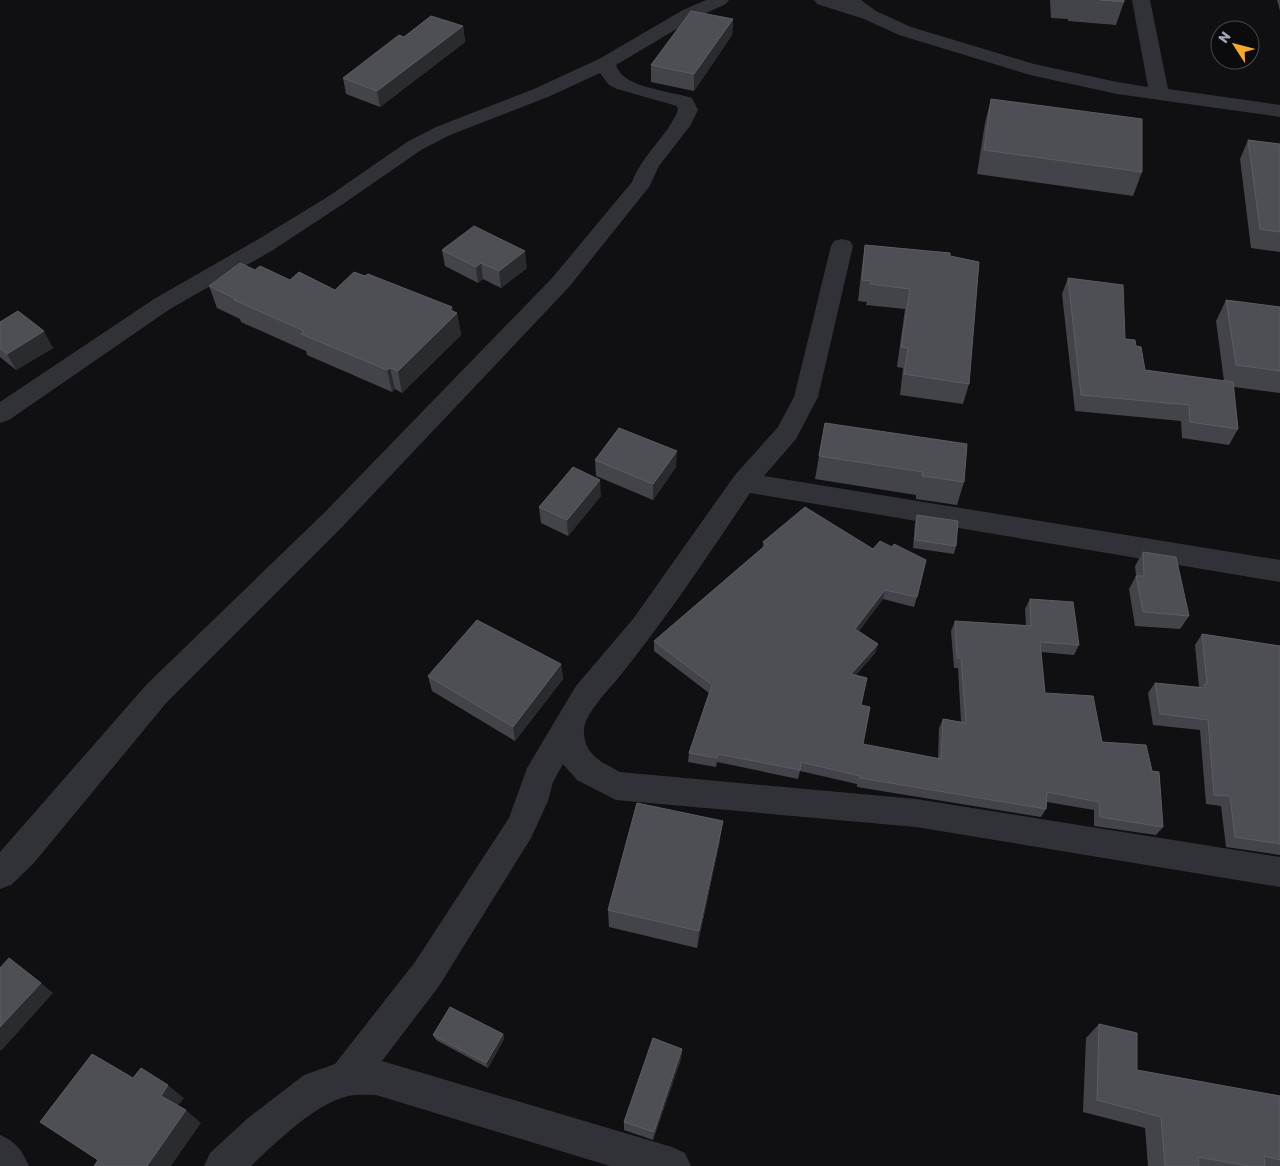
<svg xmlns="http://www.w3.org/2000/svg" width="1280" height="1166" viewBox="0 0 1280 1166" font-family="Rubik,sans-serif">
  <rect width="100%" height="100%" fill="#101012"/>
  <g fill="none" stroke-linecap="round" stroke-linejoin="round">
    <path fill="#313237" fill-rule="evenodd" d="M706,0H729L726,4L695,18L616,65C622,88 671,91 692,98L698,110L690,126L659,166L649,187L569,287L343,526L167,702L33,864L11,885L0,889V852L147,684L325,512L553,277L632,182C644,152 667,137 678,110L677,106L617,89L609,85L600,73L548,97L450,135L421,150L343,204L273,250L170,309L9,420L0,423V402L154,299L257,240L329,196L407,142L436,127L534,89L599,59L683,10Z
      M814,0H861L876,11L911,27L1034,64L1117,82L1148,87L1132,0H1150L1168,89L1280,105V117L1117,94L1030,75L899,35L864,19L817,4Z
      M842,239L850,241L853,246L818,397L796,439L764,476L1280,560V582L750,493C707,557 664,622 615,682C605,693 585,715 584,729C583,754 601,762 620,772L916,799L1280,857V887L916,827L616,800L577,780L563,764L553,782L548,801L531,838L439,986L382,1061L672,1147L685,1153L691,1166H610L376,1095C366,1095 354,1094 345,1097C314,1105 274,1144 251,1166H204L210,1153L248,1118L304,1075L335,1064L415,962L509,818L527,768L576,686L633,619L735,475L778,427L794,397L831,246L834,241Z
      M0,1135C16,1142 22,1150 29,1166H0Z"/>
  </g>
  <path fill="#43444a" d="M1050,0H1124V2L1116,25L1068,21V19L1051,18Z
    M1277,0H1280V11Z
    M733,19L732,35L694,91L651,82V65Z
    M463,26L465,42L380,107L346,94L343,78L404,37Z
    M991,99L1142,172L1133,196L977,174L985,123Z
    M1248,140L1280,144V252L1251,248L1240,159Z
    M865,245L950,253L969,384L963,404L900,395L903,368L897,367L905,309L866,305L867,302L858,301L862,266Z
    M442,250L527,268L501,288L483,279L478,283L445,266Z
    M255,270L290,280L335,290L452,307L453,311L457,313L461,335L402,393L395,389L392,392L307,355L306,351L241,322L240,319L217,308L209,286Z
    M1068,278L1125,339L1136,346L1145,370L1224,381L1216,321L1226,300L1280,307V393L1234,387L1238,429L1229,445L1182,438L1181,421L1075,411L1062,294Z
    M0,322L53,348L16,370L0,357Z
    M825,423L964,482L957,505L916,499V495L815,479Z
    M595,460L676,467L653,500L596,476Z
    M601,496L568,536L541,523L539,507Z
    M917,515L956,546L954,554L913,548L915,523Z
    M763,542L917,597L914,607L883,599L859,631L878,644L875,653L856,675L861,705L863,744L938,759L939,728L943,719L961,722L958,668H954L951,631L955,621L1026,625L1025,609L1030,599L1079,645L1074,655L1041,652L1045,693L1102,742L1163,827L1156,835L1094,826V810L1047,802L1046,809L1041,817L857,787V784L800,771L798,779L717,762L716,767L688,762L689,753L709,693L654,651V641L763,548Z
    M1143,552L1189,616L1180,629L1135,626L1129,589L1136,576L1135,566Z
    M1202,634L1280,646V855L1226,847L1221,806L1206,804L1200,730L1153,725L1148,693L1155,683L1199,687L1195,645Z
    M561,664L563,679L515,741L432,691L428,676Z
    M720,840L697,948L609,927L608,910Z
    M1099,1024L1137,1070L1280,1096V1166H1148L1145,1128L1083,1112L1086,1038Z
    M503,1034L504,1039L488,1068L436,1040L433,1035Z
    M682,1049L681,1059L653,1140L624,1130V1122Z"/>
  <path fill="#2a2b2f" d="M733,19L732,35L694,91V74Z
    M463,26L465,42L380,107L377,91Z
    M525,251L527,268L501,288L499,271Z
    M481,263L483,279L478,283L476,267Z
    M452,307L454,316L457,313L461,335L402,393L398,371Z
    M44,331L53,348L16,370L7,354Z
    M390,368L395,389L392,392L387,370Z
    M677,451L676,467L653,500V484Z
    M600,480L601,496L568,536L567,520Z
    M885,590L883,599L853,639L855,629Z
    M878,644L875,653L849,683L851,674Z
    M561,664L563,679L515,741L513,727Z
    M723,821L720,840L697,948L699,931Z
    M41,983L53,993L1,1051L0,1050V1027Z
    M503,1034L504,1039L488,1068L486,1063Z
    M682,1049L681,1059L653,1140L654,1132Z
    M168,1085L184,1098L176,1108L161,1096Z
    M186,1110L201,1123L171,1166H147Z"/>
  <path fill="#4d4f55" stroke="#5a5d64" d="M1100,0H1124V2Z
    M691,11L733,19L694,74L651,65Z
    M431,16L463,26L377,91L343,78L399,35L404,37Z
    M991,99L1142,119V172L984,150Z
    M1248,140L1280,144V232L1260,229Z
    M474,226L525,251L499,271L481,263L476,267L442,250Z
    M865,245L950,253V256L979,262L969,384L904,374L908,348L901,347L910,289L870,284L871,281L862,280Z
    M240,263L255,270L260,266L290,280L299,272L335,290L354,272L365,276L368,274L452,307L450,310L457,313L398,371L390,368L387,370L301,334L304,331L234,300L236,299L209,286Z
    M1068,278L1123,285L1125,339L1135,340L1136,346L1141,347L1145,370L1233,382L1238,429L1190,422L1189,405L1081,395Z
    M1226,300L1280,307V371L1236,365Z
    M18,311L44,331L7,354L0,348V322Z
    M825,423L967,444L964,482L922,476L923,472L819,456Z
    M619,428L677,451L653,484L595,460Z
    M573,467L600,480L567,520L539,507Z
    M805,507L873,549L880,541L892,547L894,544L926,560L917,597L885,590L855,629L878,644L851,674L867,678L861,705L870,707L863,744L941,759L943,719L966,723L961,658H957L955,621L1031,626L1030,599L1073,602L1079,645L1040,642L1045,693L1093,696L1102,742L1146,745L1152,771L1159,772L1163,827L1100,817L1099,802L1047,792L1046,809L860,778V776L801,762L800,770L718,754L717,758L689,753L712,685L654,641L767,544L763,542Z
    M917,515L958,521L956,546L915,540Z
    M1143,552L1176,557L1189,616L1143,612L1136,576H1144Z
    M477,620L561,664L513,727L428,676Z
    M1202,634L1280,646V844L1235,837L1230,796L1214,795L1208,720L1160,714L1155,683L1205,688L1204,684H1207Z
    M637,803L723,821L699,931L608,910Z
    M9,958L41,983L0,1027V968Z
    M450,1007L503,1034L486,1063L433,1035Z
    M1099,1024L1137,1033V1070L1280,1096V1160L1264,1156L1265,1166H1249L1198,1157L1199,1166H1165L1161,1117L1097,1100Z
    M653,1038L682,1049L654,1132L624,1122Z
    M92,1054L133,1078L141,1068L168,1085L161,1096L186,1110L147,1166H94L98,1160L40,1122Z"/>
  <g transform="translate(1235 45) rotate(306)"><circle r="24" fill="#0b0b0d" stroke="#47494f"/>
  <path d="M0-4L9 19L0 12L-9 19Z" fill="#f8a922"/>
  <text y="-8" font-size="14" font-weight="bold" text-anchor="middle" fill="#a1a7b3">N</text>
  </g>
</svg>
